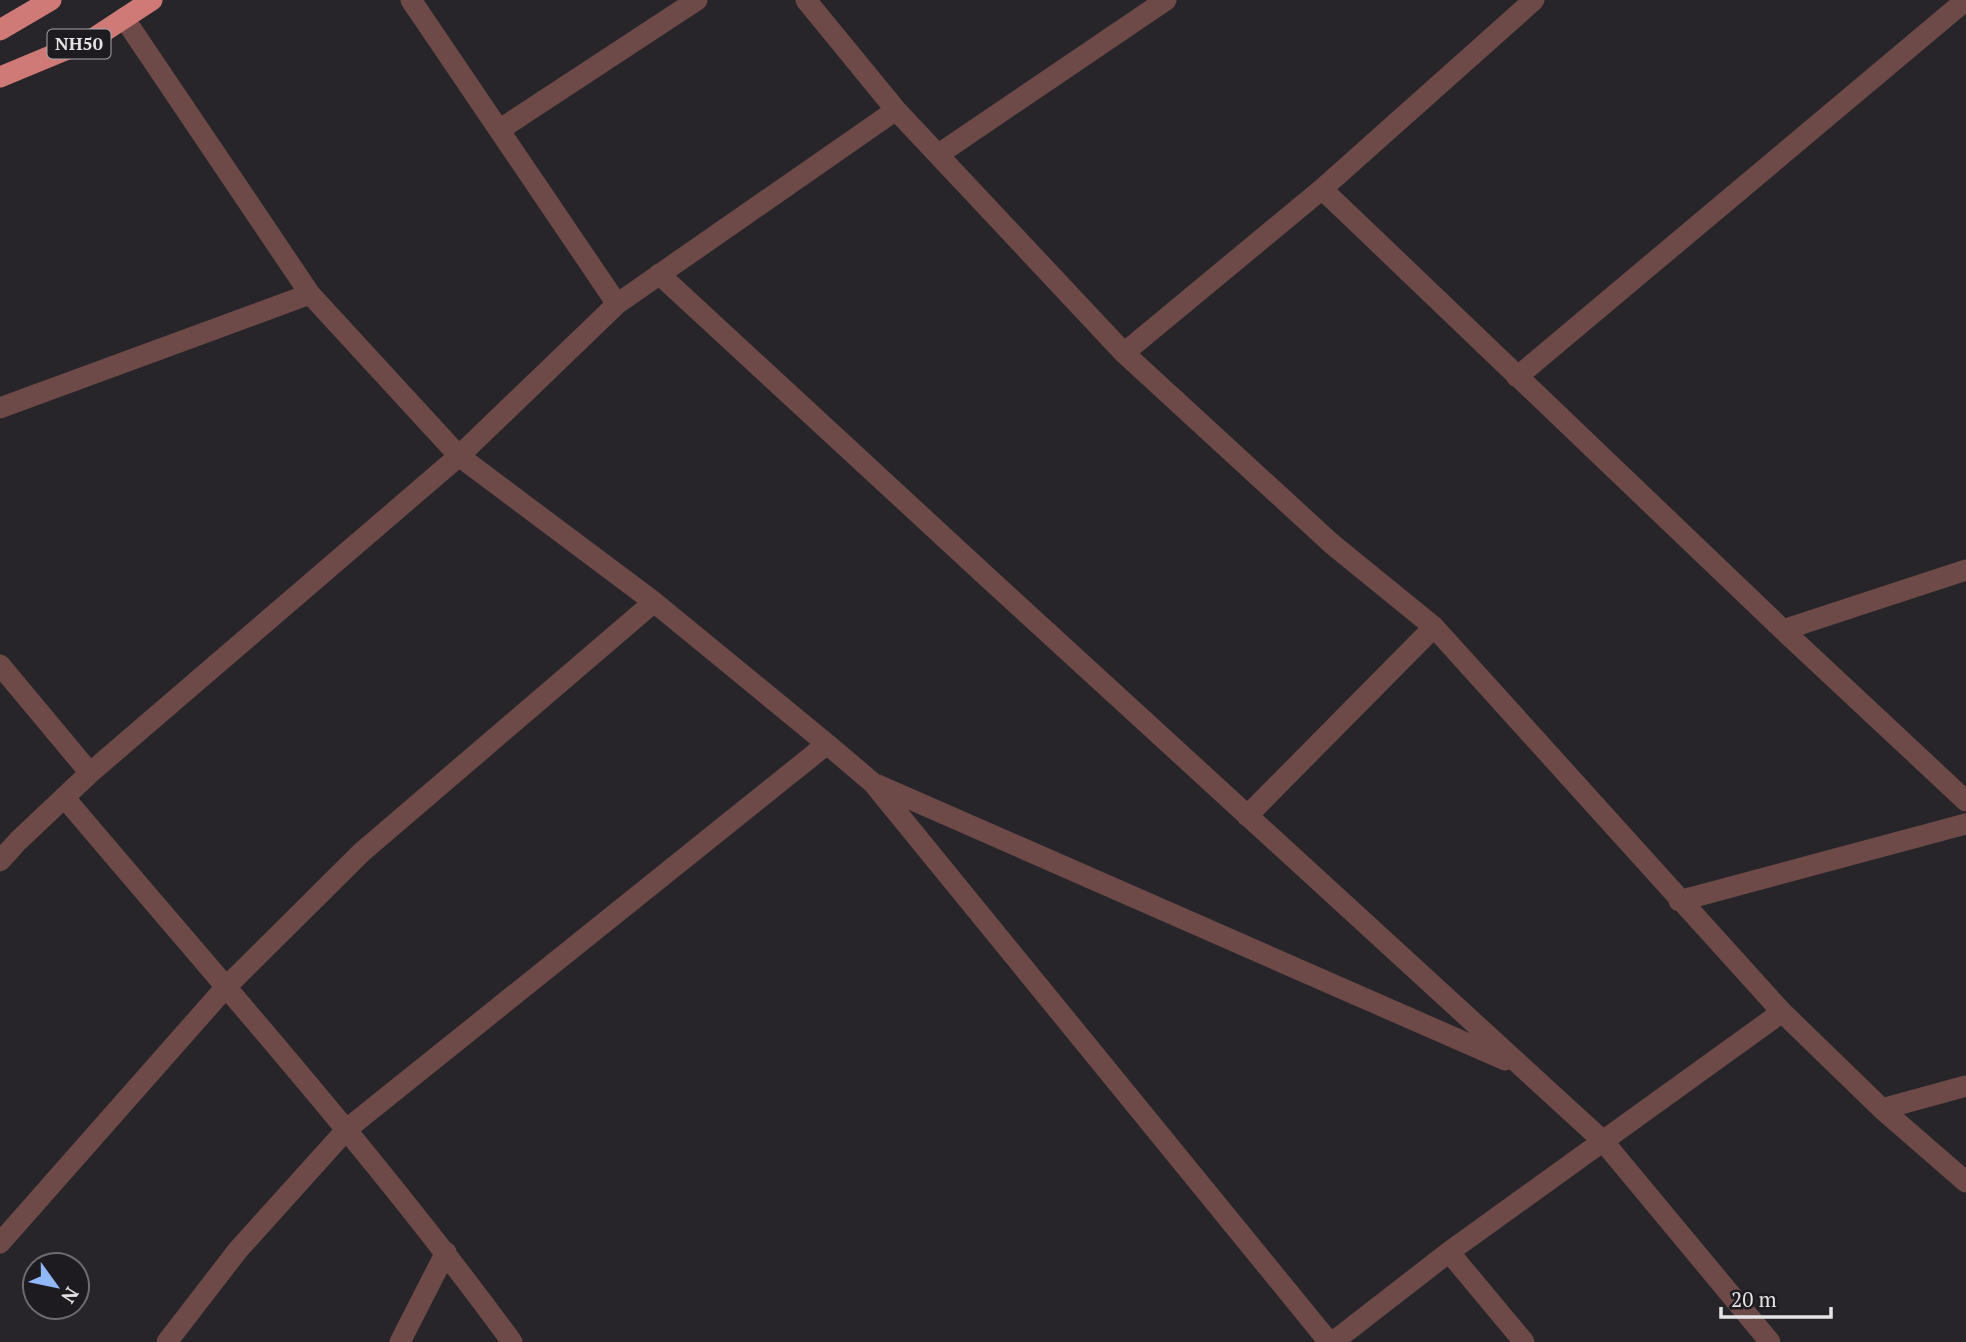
<svg xmlns="http://www.w3.org/2000/svg" width="1966" height="1342" viewBox="0 0 1966 1342" font-family="'PT Serif',serif">
  <rect width="100%" height="100%" fill="#272529"/>
  <g fill="none" stroke-linecap="round" stroke-linejoin="round">
    <path stroke="#6d4a48" stroke-width="21" d="M411,0L617,304
      M806,0L896,110L1124,353L1332,544L1434,627L1782,1012L1882,1109L1966,1182
      M124,18L310,294L459,456L654,602L827,744L347,1129L238,1250L167,1342
      M499,130L697,0
      M939,154L1166,0
      M1322,189L1783,630L1966,801
      M659,274L986,576L1603,1141L1770,1342
      M1124,353L1322,189L1534,0
      M1517,377L1966,0
      M0,408L310,294
      M1783,630L1966,570
      M0,665L90,773
      M827,744L873,783L1329,1342
      M878,785L1505,1060
      M64,797C216,977 373,1152 512,1342
      M1247,816L1434,627
      M0,861L18,841L90,773L459,456L617,304L896,110
      M1679,901L1966,824
      M1882,1109L1966,1086
      M0,1243L225,988L362,852L654,602
      M1449,1252L1524,1342
      M400,1342L446,1252
      M1333,1342L1449,1252L1782,1012"/>
    <path stroke="#cf7a76" stroke-width="21" d="M0,30L51,0
      M0,77L94,38L152,0"/>
  </g>
  <g text-anchor="middle" stroke-width="7" stroke-linejoin="round" paint-order="stroke">
    <rect fill="#1e1b20" stroke="#a9a7ab" stroke-width="2" x="47.5" y="29.5" width="63" height="29" rx="5"/>
    <g font-size="18" font-weight="bold" fill="#e5e3e6">
      <text x="79" y="50">NH50</text>
    </g>
  </g>
  <g transform="translate(56 1286) rotate(123)"><circle r="33" fill="#1e1b20" stroke="#6e6b6f" stroke-width="2"/>
  <path d="M0-5L12 26L0 18L-12 26Z" fill="#90b8fd"/>
  <text y="-10" font-size="19" font-weight="bold" text-anchor="middle" fill="#e5e3e6">N</text>
  </g>
  <path d="M1721 1307v10h110v-10" fill="none" stroke="#e5e3e6" stroke-width="3.5"/>
  <text x="1731" y="1307" font-size="21" fill="#e5e3e6" stroke="#1e1b20" stroke-width="5" paint-order="stroke">20 m</text>
</svg>
